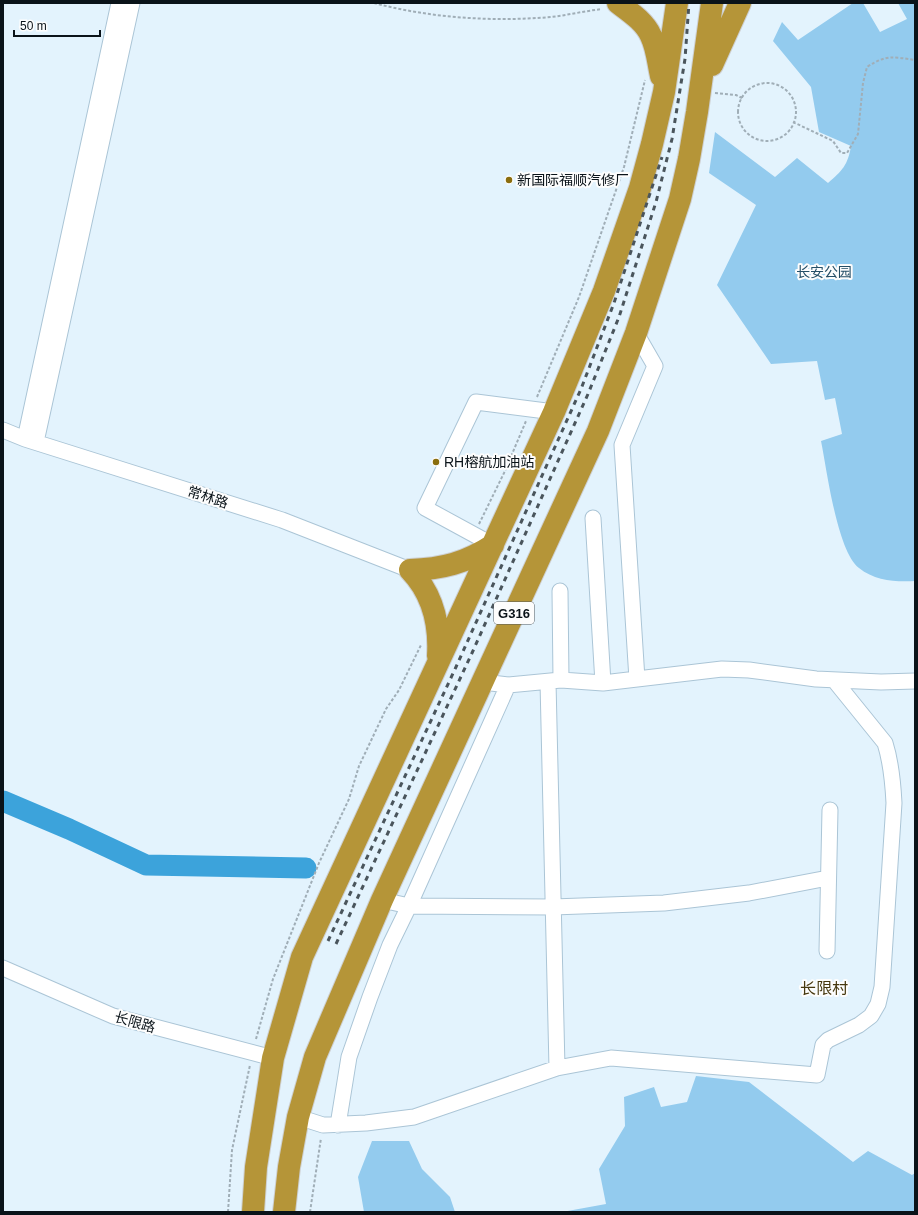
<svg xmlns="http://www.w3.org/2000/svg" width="918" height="1215" viewBox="0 0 918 1215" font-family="Helvetica,'Noto Sans SC',sans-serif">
  <rect width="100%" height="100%" fill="#e3f3fd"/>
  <path fill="#93cbee" d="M853,3H863L880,32L907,19L898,3H915V581C896,582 875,581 859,568C837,551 827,470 821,441L842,434L835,398L825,400L817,361L771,364L717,285L756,205L709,173L715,132L775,177L797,158L828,183C842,171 848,165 851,146L819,132L811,87L773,41L782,22L798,40Z
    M696,1076L749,1082L853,1162L868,1151L912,1175L915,1173V1212H562L606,1204L599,1169L625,1126L624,1097L654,1087L661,1107L687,1102Z
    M372,1141H409L422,1169L450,1197L455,1212H364L358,1177Z"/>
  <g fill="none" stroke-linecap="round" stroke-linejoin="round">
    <path stroke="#3ca3db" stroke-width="21" d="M3,801L69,829L146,865L306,868"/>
    <defs>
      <path id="minor" d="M636,333L655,366L622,445L637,679
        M3,430L25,439L282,520L410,570
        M25,439L119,3
        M36,442L132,3
        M593,518L603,683
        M493,545L425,508L476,402L554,412
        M560,591L561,680
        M483,682L508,685L561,680L603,683L722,669L749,670L816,679L881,682L915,681
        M548,682L557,1068
        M382,900L409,906L553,907L664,903L749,893L828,878
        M827,951L830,810
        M3,968L113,1016L273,1058
        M298,1117L323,1125L366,1123L414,1117L557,1068L611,1058L817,1075L823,1045L828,1040L859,1025L871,1016L878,1004L882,987L894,803C893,783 891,762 885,743L834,680
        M338,1125L349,1057L370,997L390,945L409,906L508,685"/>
      <path id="highway" d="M618,3C630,12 645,22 651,36C657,48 658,63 661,76
        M712,65L740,3
        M410,570C433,594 440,623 438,656
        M410,570C442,569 466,563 493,545
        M253,1212L256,1167L273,1058L302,957L554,412L604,291L640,188L652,144L664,92L677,3
        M284,1212L289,1167L298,1117L315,1057L382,900L598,431L636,333L680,199L689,159L697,112L712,3"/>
    </defs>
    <use href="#minor" stroke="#abc5d6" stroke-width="17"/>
    <use href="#highway" stroke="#ced0d1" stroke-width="24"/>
    <path stroke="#a0aeb7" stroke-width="2" stroke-dasharray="3 2" stroke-linecap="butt" d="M374,3C431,18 492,22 551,17C568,15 585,11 602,9
      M738 112a29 29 0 1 1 58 0a29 29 0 1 1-58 0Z
      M715,93L736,95L742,98
      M793,122L833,141L841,153H847L858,134L863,83L867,67C887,54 893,57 915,60
      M537,397L579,297L624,167L645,80
      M479,524L504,473L526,421
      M256,1039L273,979L319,863L349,799L359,766L386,709L399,690L421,645
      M228,1212L232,1150L250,1065
      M310,1212L321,1138"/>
    <use href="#minor" stroke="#fff" stroke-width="15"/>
    <use href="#highway" stroke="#b59538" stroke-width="22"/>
    <path stroke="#4a555c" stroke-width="3" stroke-dasharray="5 5" stroke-linecap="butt" d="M328,941L456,667L581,389L614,303L662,157
      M336,944L472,653L588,394L619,317L656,202L672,139L685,59L689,3"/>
  </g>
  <g fill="#8a6d0d" stroke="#fdfdfd" stroke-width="1.5">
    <circle cx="509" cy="180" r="4"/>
    <circle cx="436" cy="462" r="4"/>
  </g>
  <g text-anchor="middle" stroke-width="4" stroke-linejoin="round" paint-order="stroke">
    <rect fill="#fdfdfd" stroke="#53595d" stroke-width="1" x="494" y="602" width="40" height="22" rx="3"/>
    <g font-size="13" font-weight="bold" fill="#0a1319">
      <text x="514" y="618">G316</text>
    </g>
    <g font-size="14" fill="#0a1319" stroke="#fdfdfd" text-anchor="start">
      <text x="517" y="185">新国际福顺汽修厂</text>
      <text x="444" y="467">RH榕航加油站</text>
    </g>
    <g font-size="14" fill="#254f67" stroke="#fdfdfd">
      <text x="824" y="277">长安公园</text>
    </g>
    <g font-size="14" fill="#0a1319" stroke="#fdfdfd">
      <text transform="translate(208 497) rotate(18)" y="5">常林路</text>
      <text transform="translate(135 1022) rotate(16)" y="5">长限路</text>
    </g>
    <g font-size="16" fill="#46380f" stroke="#fdfdfd">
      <text x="824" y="994">长限村</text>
    </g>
  </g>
  <rect width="918" height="1215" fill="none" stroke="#0a1319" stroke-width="8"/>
  <path d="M14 30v6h86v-6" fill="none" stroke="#0a1319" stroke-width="2"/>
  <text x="20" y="30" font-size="12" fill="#0a1319" stroke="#fdfdfd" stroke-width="3" paint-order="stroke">50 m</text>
</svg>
